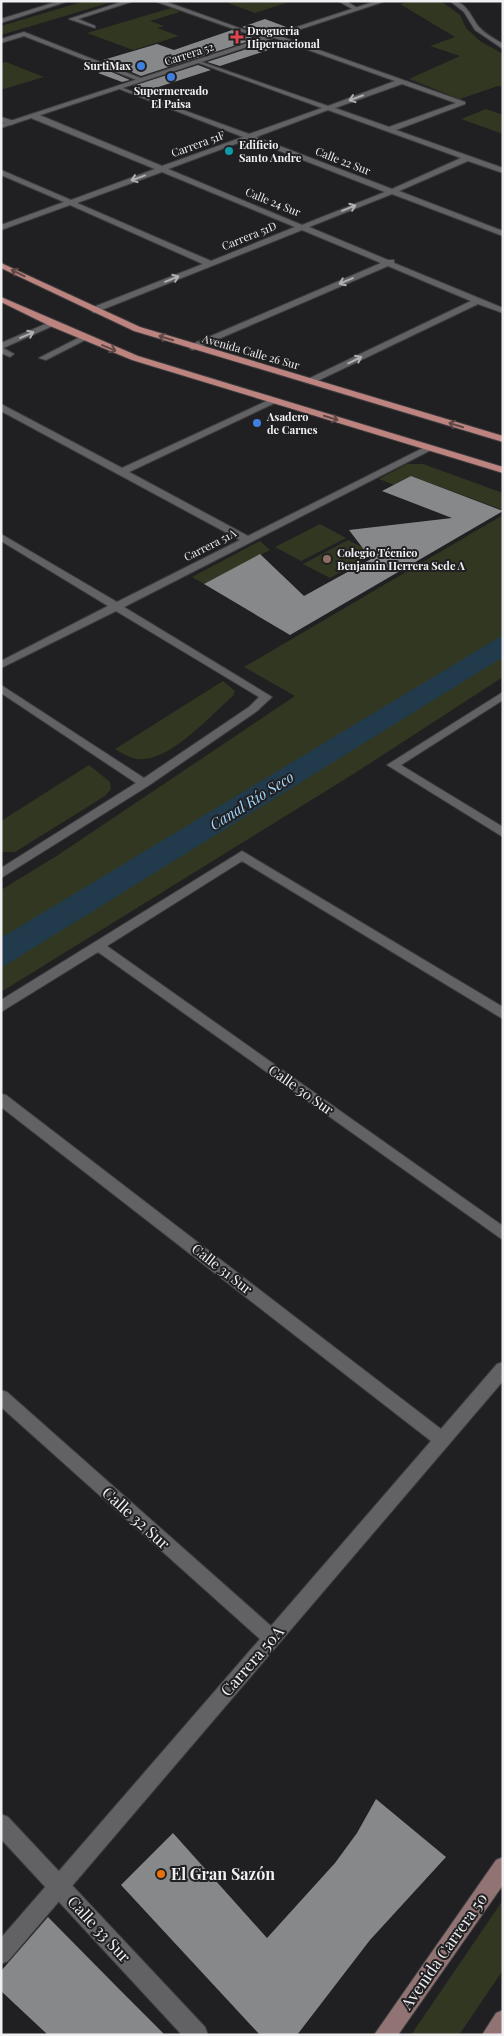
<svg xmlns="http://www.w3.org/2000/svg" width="504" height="2036" viewBox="0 0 504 2036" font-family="'Playfair Display',serif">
  <rect width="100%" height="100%" fill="#202022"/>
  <path fill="#313720" d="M85,1H115L1,35V26Z
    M223,1H292L255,13Z
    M412,1H441L460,15L466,28L480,41L503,54V87L498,86L460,99L409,79L460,56L430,46L455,37L400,4Z
    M171,8L180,12L150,21L164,26L157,28L179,36L133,50L87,33Z
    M6,62L44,77L4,89L1,88V63Z
    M486,109L503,115V134L461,119Z
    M407,464H423L503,493V510L411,476L394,485L379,479Z
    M503,515V677L355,773L1,992V890L58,855L295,696L244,667Z
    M320,524L346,538L301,561L275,547Z
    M348,540L375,554L330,578L303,564Z
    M260,541L270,550L204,584L192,577Z
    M223,681L235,691L233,696C210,716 174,757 144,759C132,760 125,755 115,749Z
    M89,765L110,782L111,789L105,796L15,852H1V821Z
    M503,1900V1970L459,2035H411Z"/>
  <path fill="#213b4d" d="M503,635V657L1,968V938Z"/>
  <path fill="#87888a" d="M265,19L289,28L265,35L242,27Z
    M232,30L255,39L141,76L103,60L157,44L174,50Z
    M274,40L286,44L220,66L207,62Z
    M198,65L211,70L146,91L133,86Z
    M107,70L130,80L122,82L98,73Z
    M411,476L503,511L290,635L204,584L260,554L304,596L371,559L349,530L452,518L382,491Z
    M376,1799L446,1857L370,1940L297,2035H260L121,1885L173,1833L267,1938L335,1863L357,1833Z
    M48,1917L120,1990L165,2035H48L1,1991V1971Z"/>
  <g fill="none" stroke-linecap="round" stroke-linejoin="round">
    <defs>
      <path id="service" d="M338,1H346L359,9L354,10Z
        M82,336L89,338L46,360L39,358Z
        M1,347L14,354L10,357L1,353Z"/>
      <path id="minor" d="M59,1H69L1,23V19Z
        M124,1H134L78,19L95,26V28L69,19Z
        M154,1H164L270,39L265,40Z
        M450,1C467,1 470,16 479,27C485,34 495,39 503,44V49L475,30L464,12Z
        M24,32L143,79L144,80L139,81L24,36L1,43V39Z
        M274,34L465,102V104L396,130L503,168V173L468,161L399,191L503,231V236L392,194L309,227L388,260H394V263L503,308V313L478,304L311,384L306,381L308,379L471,301L388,266L193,350L190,349V345L381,263L302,230L94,313L90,310L91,308L203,264L70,205L1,230V225L64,202L1,175V170L71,200L155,169L31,118V114H37L162,166L243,137L117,88V86L249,134L322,108L196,62V60L328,106L395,81L272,37ZM402,84L456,103L389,127L335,108ZM328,110L461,158L392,189L256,137ZM249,139L385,192L302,225L168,169ZM162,172L295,227L211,261L77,203Z
        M1,117L14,121L15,123L11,125L1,122Z
        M50,322L57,324L1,349V343Z
        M271,399L279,401L129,472L248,536L427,446L435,448L124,607L272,697L257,711L148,786L1,878V868L136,783L1,693V685L144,778L249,707L259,697L116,611L1,668V661L108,606L1,541V534L117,602L240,540L1,411V404L122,468Z
        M503,692V700L401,765L503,827V837L387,765Z
        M242,851L503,1007V1019L242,861L107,946L503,1226V1240L98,952L1,1012V1000Z
        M1,1094L6,1095L441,1429L497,1364L503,1362V1381L8,1961L1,1964V1938L260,1639L1,1407V1390L7,1392L271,1626L431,1441L1,1107Z"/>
      <path id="tertiary" d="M376,1H386L1,128V124Z
        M1,1814L8,1817L205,2027L208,2035H182L1,1839Z"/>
      <path id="secondary" d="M503,1857V1885L398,2035H374L496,1860Z
        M503,2010V2035H482L496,2013Z"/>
      <path id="primary" d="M1,263L140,327L503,436V442L134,331L1,268Z
        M1,297L138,356L503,467V473L132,360L50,326L1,302Z"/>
    </defs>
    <use href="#service" stroke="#3d3c3e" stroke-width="2"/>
    <use href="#minor" stroke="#3d3c3e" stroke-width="2"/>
    <use href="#tertiary" stroke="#3d3c3e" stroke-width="2"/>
    <use href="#secondary" stroke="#3d3c3e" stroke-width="2"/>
    <use href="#primary" stroke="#3d3c3e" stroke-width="2"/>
    <use href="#service" fill="#626265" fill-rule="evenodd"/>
    <use href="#minor" fill="#626265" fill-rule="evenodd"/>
    <use href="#tertiary" fill="#626265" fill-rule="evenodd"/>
    <use href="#secondary" fill="#907372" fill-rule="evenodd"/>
    <use href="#primary" fill="#bd847f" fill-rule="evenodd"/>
  </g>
  <defs><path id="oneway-shaft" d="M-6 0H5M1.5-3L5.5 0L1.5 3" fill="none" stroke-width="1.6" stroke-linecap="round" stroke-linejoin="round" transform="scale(1.25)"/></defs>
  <g stroke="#b0b0b3">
    <use href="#oneway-shaft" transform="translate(356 98) rotate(160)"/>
    <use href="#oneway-shaft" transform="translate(138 178) rotate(160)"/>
    <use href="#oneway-shaft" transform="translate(349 208) rotate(-22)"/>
    <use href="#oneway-shaft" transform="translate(172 279) rotate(-22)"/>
    <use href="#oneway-shaft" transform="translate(346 281) rotate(157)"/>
    <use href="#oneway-shaft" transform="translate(27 335) rotate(-23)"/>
    <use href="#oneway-shaft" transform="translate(355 360) rotate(-26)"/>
  </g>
  <g stroke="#5f4847">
    <use href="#oneway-shaft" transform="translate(18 273) rotate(-154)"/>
    <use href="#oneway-shaft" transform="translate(166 338) rotate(-163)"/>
    <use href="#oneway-shaft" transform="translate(109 348) rotate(23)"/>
    <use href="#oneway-shaft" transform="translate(331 418) rotate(17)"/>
    <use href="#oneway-shaft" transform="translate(456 425) rotate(-163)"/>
  </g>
  <path fill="#e0444e" stroke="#202022" stroke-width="2" d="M234.5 29.5h5v5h5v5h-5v5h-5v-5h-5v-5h5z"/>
  <g fill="#3f7fe0" stroke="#202022" stroke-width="2">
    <circle cx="141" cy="66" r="5"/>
    <circle cx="171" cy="77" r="5"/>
    <circle cx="257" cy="423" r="5"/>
  </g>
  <circle fill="#0f9aa8" stroke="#202022" stroke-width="2" cx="229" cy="151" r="5"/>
  <circle fill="#8d6e63" stroke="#202022" stroke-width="2" cx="327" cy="559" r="5"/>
  <circle fill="#e8710a" stroke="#202022" stroke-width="2" cx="161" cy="1874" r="5"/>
  <g text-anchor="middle" stroke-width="4" stroke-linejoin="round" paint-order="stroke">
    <g font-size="11" font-weight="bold" fill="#f0f0f2" stroke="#202022" text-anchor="start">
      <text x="247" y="35">Drogueria<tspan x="247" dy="13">Hipernacional</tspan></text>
      <text x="131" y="70" text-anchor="end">SurtiMax</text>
      <text x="171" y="95" text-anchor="middle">Supermercado<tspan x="171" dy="13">El Paisa</tspan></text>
      <text x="239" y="149">Edificio<tspan x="239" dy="13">Santo Andre</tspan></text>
      <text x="267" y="421">Asadero<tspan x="267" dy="13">de Carnes</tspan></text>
      <text x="337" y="557">Colegio Técnico<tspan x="337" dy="13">Benjamin Herrera Sede A</tspan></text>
    </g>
    <g font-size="11" fill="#f0f0f2" stroke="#202022">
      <text transform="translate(189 54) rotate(-18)" y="4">Carrera 52</text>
      <text transform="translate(198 144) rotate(-20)" y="4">Carrera 51F</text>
      <text transform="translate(343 161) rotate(21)" y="4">Calle 22 Sur</text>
      <text transform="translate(273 202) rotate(22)" y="4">Calle 24 Sur</text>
      <text transform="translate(249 236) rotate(-22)" y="4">Carrera 51D</text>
      <text transform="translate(251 352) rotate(16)" y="4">Avenida Calle 26 Sur</text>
      <text transform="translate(210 545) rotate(-27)" y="4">Carrera 51A</text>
    </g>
    <g font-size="14" fill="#f0f0f2" stroke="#202022">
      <text transform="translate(301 1090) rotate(35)" y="5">Calle 30 Sur</text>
      <text transform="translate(222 1269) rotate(38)" y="5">Calle 31 Sur</text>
    </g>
    <g font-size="15" font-style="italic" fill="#a2d6fc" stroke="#202022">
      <text transform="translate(252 801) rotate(-32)" y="5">Canal Río Seco</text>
    </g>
    <g font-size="16" fill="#f0f0f2" stroke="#202022">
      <text transform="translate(136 1518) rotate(42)" y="6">Calle 32 Sur</text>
      <text transform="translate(252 1661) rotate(-49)" y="6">Carrera 50A</text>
      <text transform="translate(99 1929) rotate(47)" y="6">Calle 33 Sur</text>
      <text transform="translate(444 1951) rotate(-55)" y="6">Avenida Carrera 50</text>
    </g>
    <g font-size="16" font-weight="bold" fill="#f0f0f2" stroke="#202022" text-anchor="start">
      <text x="171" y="1880">El Gran Sazón</text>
    </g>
  </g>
  <rect width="504" height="2036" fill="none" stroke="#f0f0f2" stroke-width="5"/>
</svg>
